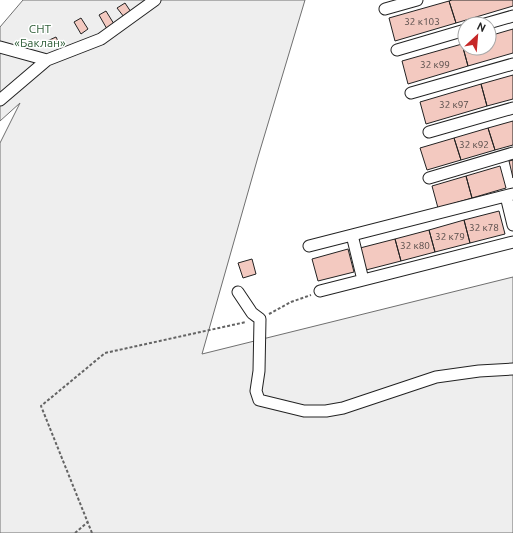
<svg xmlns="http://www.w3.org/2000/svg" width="513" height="533" viewBox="0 0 513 533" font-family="Ubuntu,sans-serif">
  <rect width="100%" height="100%" fill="#fff"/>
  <path fill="#eee" stroke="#6f6f6f" d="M23,0H305L258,157L202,354L513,277V533H0V143L20,103L0,121V27Z"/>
  <path fill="#f3c9c0" stroke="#222" d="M452,0H513V6L456,23L449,1Z
    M449,1L456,23L395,41L389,18Z
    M125,3L131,12L124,17L117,8Z
    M106,11L114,24L107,29L99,15Z
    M81,18L88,29L81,34L74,22Z
    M513,29V53L468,66L462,44L465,43V48H489V36Z
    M56,37L58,41L49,45L47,41Z
    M462,44L468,66L408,84L402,61Z
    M513,75V99L487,106L481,84Z
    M481,84L487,106L426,124L420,102Z
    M513,121V145L495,150L488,128Z
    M488,128L495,150L461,160L454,138Z
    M454,138L461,160L427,170L420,148Z
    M513,160V178L509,161Z
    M500,166L506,188L472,198L466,176Z
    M466,176L472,198L438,208L432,186Z
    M499,211L505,234L470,243L464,220Z
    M464,220L470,243L435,252L429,230Z
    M429,230L435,252L401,261L395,239Z
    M395,239L401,261L366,270L360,248Z
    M348,249L354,272L318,281L312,259Z
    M252,259L256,274L243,278L238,263Z"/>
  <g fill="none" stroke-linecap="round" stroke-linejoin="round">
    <defs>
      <path id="minor" d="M385,9L417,0
        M485,24L513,16
        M0,47L47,60L101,39L155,0
        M397,50L465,30
        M411,93L513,64
        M0,100L47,60
        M429,132L513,108
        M429,178L513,153
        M506,196L513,225
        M352,235L363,280
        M309,246L513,194
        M320,291L513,242
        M238,292L252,313L260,319L259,371L256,391L259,400L304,411H326L343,408L436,377L479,371L513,369"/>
    </defs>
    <use href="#minor" stroke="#222" stroke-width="13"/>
    <path stroke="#646464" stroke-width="2" stroke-dasharray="3 2" stroke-linecap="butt" d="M269,314L291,302L311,295
      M75,533L88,522
      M92,533L41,406L105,353L246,322"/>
    <use href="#minor" stroke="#fff" stroke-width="11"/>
  </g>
  <g text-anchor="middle" stroke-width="3" stroke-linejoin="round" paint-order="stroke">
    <g font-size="10" fill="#564c4a">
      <text x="422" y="25">32 к103</text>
      <text x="435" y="68">32 к99</text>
      <text x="454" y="108">32 к97</text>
      <text x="474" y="148">32 к92</text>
      <text x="484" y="231">32 к78</text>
      <text x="450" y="240">32 к79</text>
      <text x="415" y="249">32 к80</text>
    </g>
    <g font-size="12" fill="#2f5e38" stroke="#fff">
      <text x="40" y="33">СНТ<tspan x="40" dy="14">«Баклан»</tspan></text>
    </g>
  </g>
  <g transform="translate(477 36) rotate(26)"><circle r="19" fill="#ffffff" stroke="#a7a7a7"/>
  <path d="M0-3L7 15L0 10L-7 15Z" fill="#c62828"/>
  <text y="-6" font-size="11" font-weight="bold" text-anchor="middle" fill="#222222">N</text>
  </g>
</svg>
